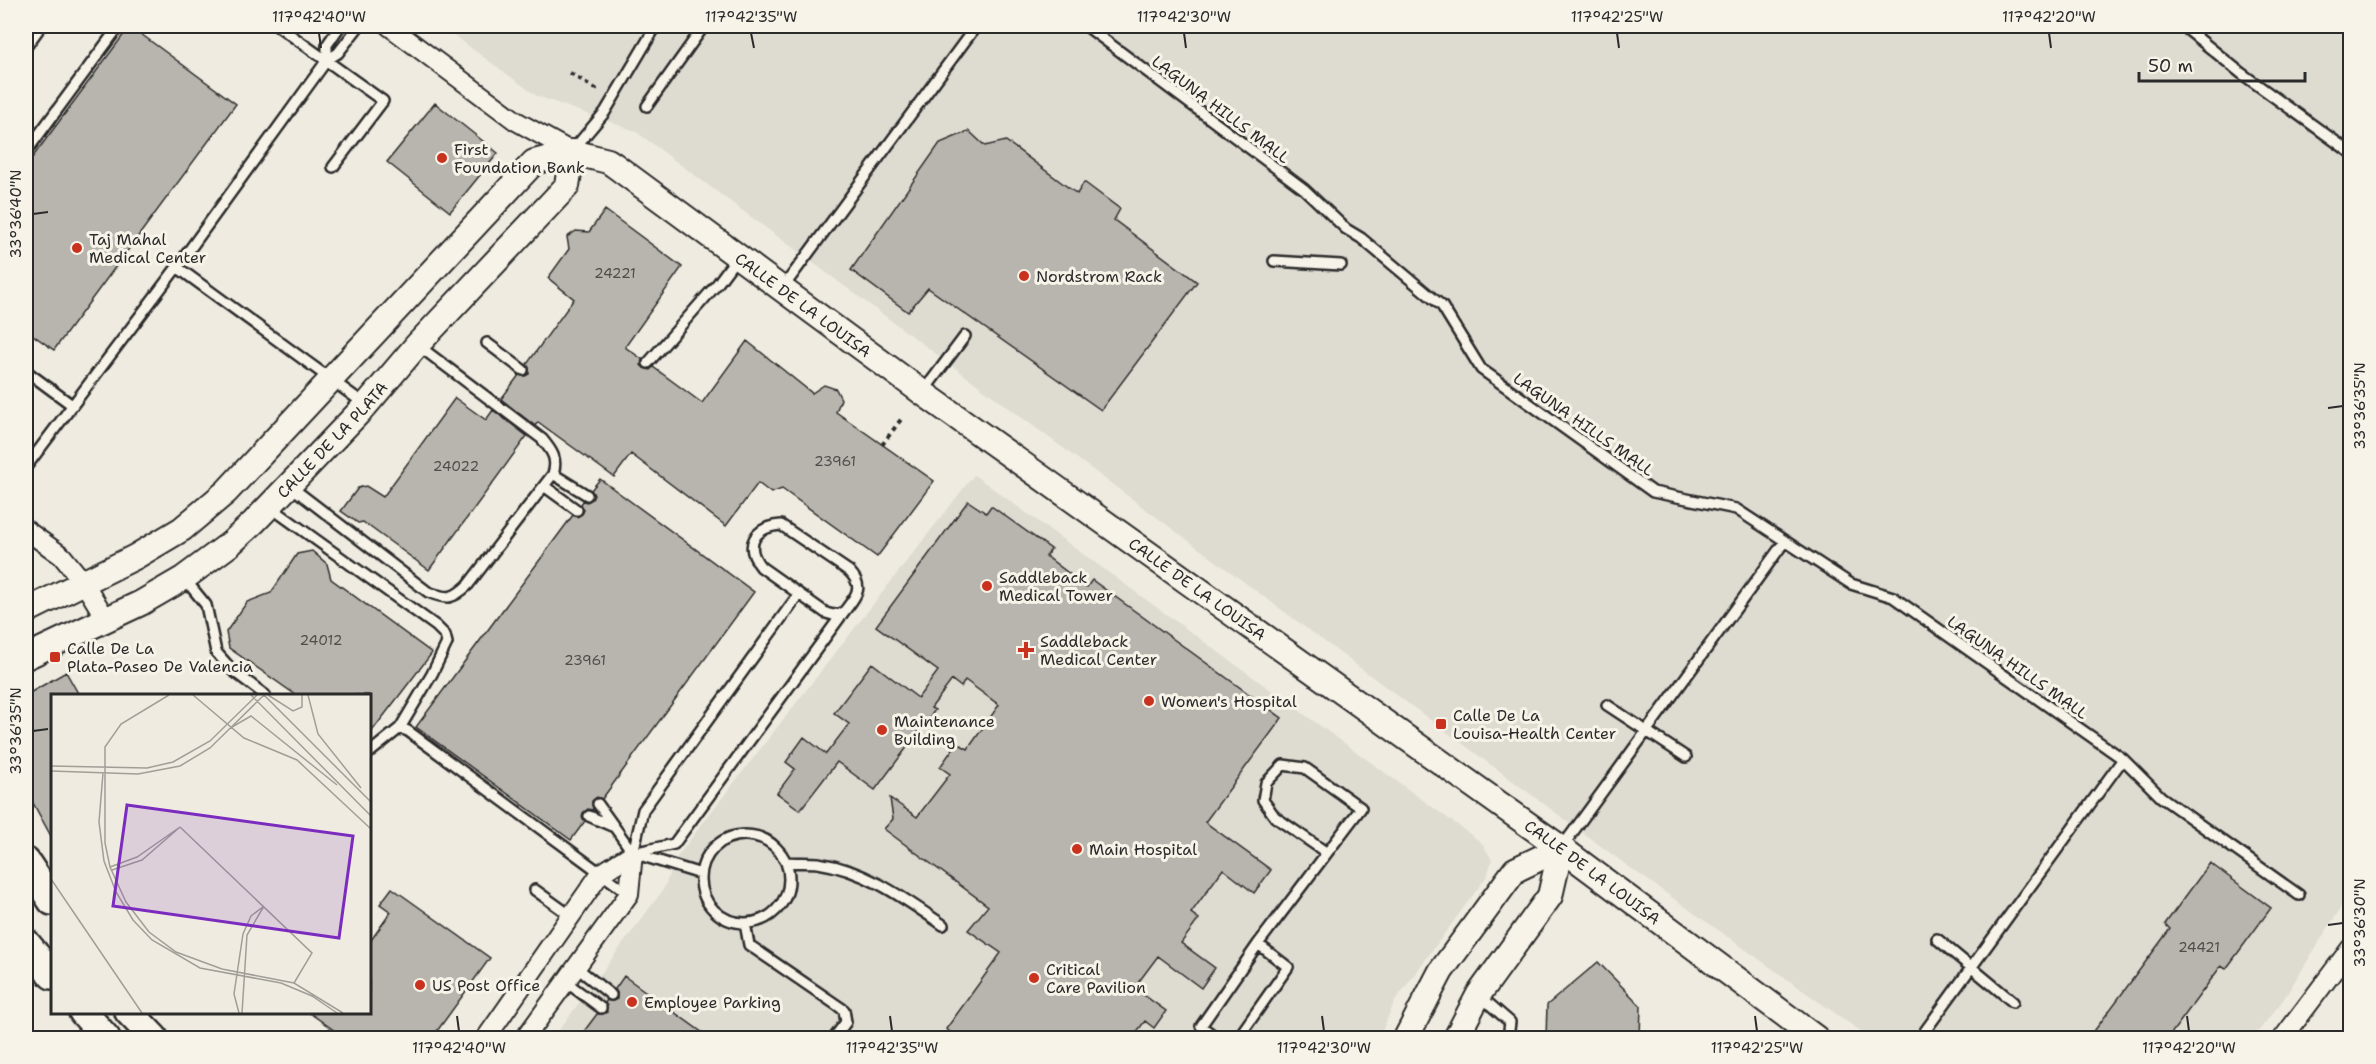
<svg xmlns="http://www.w3.org/2000/svg" width="2376" height="1064" viewBox="0 0 2376 1064" font-family="'Shantell Sans',sans-serif">
  <rect width="100%" height="100%" fill="#efebe0"/>
  <filter id="ink" filterUnits="userSpaceOnUse"><feTurbulence type="fractalNoise" baseFrequency=".0167" numOctaves="2"/><feDisplacementMap in="SourceGraphic" scale="12" xChannelSelector="R" yChannelSelector="G"/><feConvolveMatrix kernelMatrix="1 2 1 2 8 2 1 2 1" color-interpolation-filters="sRGB"/></filter>
  <g filter="url(#ink)">
    <path fill="#dedbd1" d="M441,26H2350V893L2283,1000L2253,1038H1870L1625,864L635,131L537,96Z
      M974,475L1482,843L1492,860L1487,876L1395,1001L1379,1038H553L663,890L677,857L701,825Z"/>
    <path fill="#b8b5ae" stroke="#2b2b2b" stroke-width="1.5" d="M130,26L236,104L54,350L26,330V166Z
      M435,103L498,153L450,212L387,162Z
      M969,131L985,146L1006,141L1077,194L1084,182L1120,209L1114,220L1197,282L1101,410L928,288L908,312L851,270L940,143Z
      M605,210L682,267L625,347L642,359L641,365L644,368L650,370L653,367L702,403L747,341L812,393L824,385L836,389L841,399L836,412L934,481L877,557L782,489L771,493L758,483L726,526L631,454L614,477L538,422L535,426L501,399L519,375L525,376L529,374V368L527,364L574,299L548,278L569,249L567,237L576,231L589,232Z
      M455,398L486,420L493,410L527,436L429,570L363,522L358,523L341,511L358,488L366,486L383,497Z
      M600,479L754,592L602,799L597,797L592,801L593,810L588,809L583,813L582,817L585,821L571,840L416,727L573,515L577,517L582,514L584,510L581,504L583,501L587,502L592,499L594,495L591,490Z
      M968,501L986,513L991,506L1051,549L1046,556L1087,587L1092,580L1282,718L1205,822L1271,870L1254,893L1223,869L1191,913L1199,919L1181,943L1215,968L1201,988L1158,956L1134,988L1166,1011L1154,1028L1145,1021L1132,1038H959L946,1029L1001,953L968,930L988,906L884,829L893,819L890,798L917,817L950,774L940,767L957,743L968,749L999,705L965,680L961,687L952,680L931,708L935,710L875,790L837,762L800,810L777,793L795,769L786,762L804,737L826,754L849,724L834,713L872,663L918,698L938,671L876,626Z
      M312,551L327,564L331,579L432,653L369,735V695H296L229,648L226,632L247,602L271,593L297,554Z
      M66,672L79,695H52V838L26,790V695Z
      M2210,863L2271,908L2226,969L2221,966L2168,1038H2089L2170,929L2165,924Z
      M392,888L490,958L432,1038H345L307,1011H369V943L391,912L380,904Z
      M1598,962L1641,1006L1640,1038H1546L1547,1005Z
      M624,976L710,1038H579L597,1014H603L607,1012L605,1003L607,1000L613,1001L617,999V993L615,989Z"/>
    <g fill="none" stroke-linecap="round" stroke-linejoin="round">
      <defs>
        <path id="service" d="M278,26L383,101L333,167
          M1086,26L1304,189L1346,229L1361,238L1442,306L1481,369L1653,492L1736,509L1851,584L1893,597L2123,759L2161,797L2299,895
          M2183,26L2241,73L2350,152
          M26,47L41,26
          M327,60V45L340,26
          M647,106L704,26
          M573,150L605,112L656,26
          M26,152L119,26
          M1274,261L1341,265
          M177,267L366,405
          M782,289L976,26
          M487,343L523,370
          M648,363L718,283L738,256
          M26,371L72,405
          M923,392L965,336
          M26,467L177,267L327,60L338,53L359,26
          M553,474L587,495
          M290,486L428,592C448,599 452,600 468,585L553,474C558,459 552,451 542,439L419,346
          M544,486L577,510
          M269,506L436,626L445,635L447,643L432,674L400,728L369,753
          M781,525L849,571C866,588 855,597 843,613L833,615L826,613L761,567C743,545 755,527 781,525Z
          M184,578L206,605L216,652L232,670L265,695
          M798,595L643,810L633,853L674,844L843,613
          M1607,705L1686,757
          M400,728L408,731L629,894
          M598,804L633,853L701,874
          M589,816L612,826
          M701 879a44 44 0 1 1 88 0a44 44 0 1 1-88 0Z
          M1562,847L1785,541
          M786,862C796,863 808,862 818,863C866,870 905,899 943,925
          M535,890L571,916
          M745,923L749,945L844,1010L846,1022L834,1038
          M1937,939L2013,1002
          M1258,944L1361,808L1305,768L1283,765L1266,783L1263,800L1275,817L1327,853
          M576,967L611,995
          M566,982L601,1008
          M1480,996L1510,1022L1508,1038
          M1217,1038L1201,1026L1258,944L1288,967L1238,1038
          M1920,1038L2123,759"/>
        <path id="minor" d="M389,26L516,121L572,152
          M26,530L62,556L84,583L106,619
          M486,1038L600,874L633,853
          M525,1038L629,894L633,853
          M2283,1038L2350,949"/>
        <g id="tertiary">
          <path id="s1" d="M26,611L135,557L182,529L226,492L534,162L572,152L608,161L614,165L923,393L1561,848L1816,1038"/>
          <path id="s2" d="M26,657L141,603L184,578L230,544L254,522L366,405L417,345L567,186L572,152"/>
          <path d="M1406,1038L1441,971L1515,870L1561,848"/>
          <path d="M1456,1038L1479,994L1550,896L1561,848"/>
        </g>
        <path id="secondary" d="M26,862L52,901
          M26,943L52,975
          M83,1012L106,1038
          M129,1012L154,1038"/>
      </defs>
      <use href="#service" stroke="#2b2b2b" stroke-width="14"/>
      <use href="#minor" stroke="#2b2b2b" stroke-width="22"/>
      <use href="#tertiary" stroke="#2b2b2b" stroke-width="28"/>
      <use href="#secondary" stroke="#2b2b2b" stroke-width="32"/>
      <path stroke="#2b2b2b" stroke-width="4" stroke-dasharray="4.5 4.5" stroke-linecap="butt" d="M570,73L596,89L595,93
        M882,445L902,418"/>
      <use href="#service" stroke="#f7f3e8" stroke-width="9"/>
      <use href="#minor" stroke="#f7f3e8" stroke-width="18"/>
      <use href="#tertiary" stroke="#f7f3e8" stroke-width="24"/>
      <use href="#secondary" stroke="#f7f3e8" stroke-width="27"/>
    </g>
  </g>
  <path fill="none" stroke="#2b2b2b" stroke-width="2" d="M319,33L321,48M751,33L754,48M1184,33L1186,48M1617,33L1619,48M2049,33L2051,48M33,214L48,212M2328,408L2343,406M33,731L48,729M2328,925L2343,923M457,1016L459,1031M890,1016L892,1031M1322,1016L1324,1031M1755,1016L1757,1031M2187,1016L2189,1031"/>
  <g fill="#c8321e" stroke="#f7f3e8" stroke-width="2">
    <circle cx="442" cy="158" r="6"/>
    <circle cx="77" cy="248" r="6"/>
    <circle cx="1024" cy="276" r="6"/>
    <circle cx="987" cy="586" r="6"/>
    <path d="M1023 641h6v6h6v6h-6v6h-6v-6h-6v-6h6z"/>
    <rect x="49" y="651" width="12" height="12" rx="3"/>
    <circle cx="1149" cy="701" r="6"/>
    <rect x="1435" y="718" width="12" height="12" rx="3"/>
    <circle cx="882" cy="730" r="6"/>
    <circle cx="1077" cy="849" r="6"/>
    <circle cx="1034" cy="978" r="6"/>
    <circle cx="420" cy="985" r="6"/>
    <circle cx="632" cy="1002" r="6"/>
  </g>
  <g text-anchor="middle" stroke-width="6" stroke-linejoin="round" paint-order="stroke">
    <g font-size="14" fill="#4e4e4c">
      <text x="615" y="278">24221</text>
      <text x="835" y="466">23961</text>
      <text x="456" y="471">24022</text>
      <text x="321" y="645">24012</text>
      <text x="585" y="665">23961</text>
      <text x="2199" y="952">24421</text>
    </g>
    <g font-size="16" fill="#2b2b2b" stroke="#f7f3e8">
      <text transform="translate(1221 109) rotate(37)" y="6">LAGUNA HILLS MALL</text>
      <text dy="6" stroke="none"><textPath href="#s1" startOffset="1004">CALLE DE LA LOUISA</textPath></text>
      <text transform="translate(1584 424) rotate(35)" y="6">LAGUNA HILLS MALL</text>
      <text dy="6" stroke="none"><textPath href="#s2" startOffset="380">CALLE DE LA PLATA</textPath></text>
      <text dy="6" stroke="none"><textPath href="#s1" startOffset="1490">CALLE DE LA LOUISA</textPath></text>
      <text transform="translate(2018 667) rotate(35)" y="6">LAGUNA HILLS MALL</text>
      <text dy="6" stroke="none"><textPath href="#s1" startOffset="1976">CALLE DE LA LOUISA</textPath></text>
    </g>
    <g font-size="16" fill="#2b2b2b" stroke="#f7f3e8" text-anchor="start">
      <text x="454" y="155">First<tspan x="454" dy="18">Foundation Bank</tspan></text>
      <text x="89" y="245">Taj Mahal<tspan x="89" dy="18">Medical Center</tspan></text>
      <text x="1036" y="282">Nordstrom Rack</text>
      <text x="999" y="583">Saddleback<tspan x="999" dy="18">Medical Tower</tspan></text>
      <text x="1040" y="647">Saddleback<tspan x="1040" dy="18">Medical Center</tspan></text>
      <text x="67" y="654">Calle De La<tspan x="67" dy="18">Plata-Paseo De Valencia</tspan></text>
      <text x="1161" y="707">Women's Hospital</text>
      <text x="1453" y="721">Calle De La<tspan x="1453" dy="18">Louisa-Health Center</tspan></text>
      <text x="894" y="727">Maintenance<tspan x="894" dy="18">Building</tspan></text>
      <text x="1089" y="855">Main Hospital</text>
      <text x="1046" y="975">Critical<tspan x="1046" dy="18">Care Pavilion</tspan></text>
      <text x="432" y="991">US Post Office</text>
      <text x="644" y="1008">Employee Parking</text>
    </g>
  </g>
  <g transform="translate(51 694)">
    <rect width="320" height="320" fill="#efebe0"/>
    <path fill="none" stroke="#a19e98" stroke-width="1.5" d="M118,1L70,30L54,53V149L59,173L75,208L98,238L125,258L171,275L243,289L292,319M142,1L193,44L246,66L320,135M200,1L320,122M213,1L320,108M217,1L242,17L251,13V1M257,1L267,40L310,94M181,33L200,22L286,91M0,72L96,74L122,68L159,47L206,1M0,77L87,80L129,72L159,54L213,1M52,79L48,128L53,167L65,198L82,226L101,246L149,274L230,289L261,302L286,319M129,133L261,259L243,289M59,173L86,163L129,133M61,176L91,166L129,133M0,185L91,319M188,319L183,300L192,240L200,222L213,212M191,319L196,241L213,212"/>
    <path fill="#7b2cbf" fill-opacity="0.15" stroke="#7b2cbf" stroke-width="3" d="M76,111L302,142L288,244L62,212Z"/>
    <rect width="320" height="320" fill="none" stroke="#2b2b2b" stroke-width="3"/>
  </g>
  <rect width="2376" height="1064" fill="none" stroke="#f7f3e8" stroke-width="66"/>
  <path d="M2139 72v9h166v-9" fill="none" stroke="#2b2b2b" stroke-width="3"/>
  <text x="2148" y="72" font-size="18" fill="#2b2b2b" stroke="#f7f3e8" stroke-width="4.5" paint-order="stroke">50 m</text>
  <rect x="33" y="33" width="2310" height="998" fill="none" stroke="#2b2b2b" stroke-width="2"/>
  <g font-size="15" text-anchor="middle" fill="#2b2b2b">
    <text x="319" y="22">117°42'40"W</text>
    <text x="751" y="22">117°42'35"W</text>
    <text x="1184" y="22">117°42'30"W</text>
    <text x="1617" y="22">117°42'25"W</text>
    <text x="2049" y="22">117°42'20"W</text>
    <text transform="translate(16 214) rotate(-90)" y="5">33°36'40"N</text>
    <text transform="translate(2360 406) rotate(-90)" y="5">33°36'35"N</text>
    <text transform="translate(16 731) rotate(-90)" y="5">33°36'35"N</text>
    <text transform="translate(2360 923) rotate(-90)" y="5">33°36'30"N</text>
    <text x="459" y="1053">117°42'40"W</text>
    <text x="892" y="1053">117°42'35"W</text>
    <text x="1324" y="1053">117°42'30"W</text>
    <text x="1757" y="1053">117°42'25"W</text>
    <text x="2189" y="1053">117°42'20"W</text>
  </g>
</svg>
